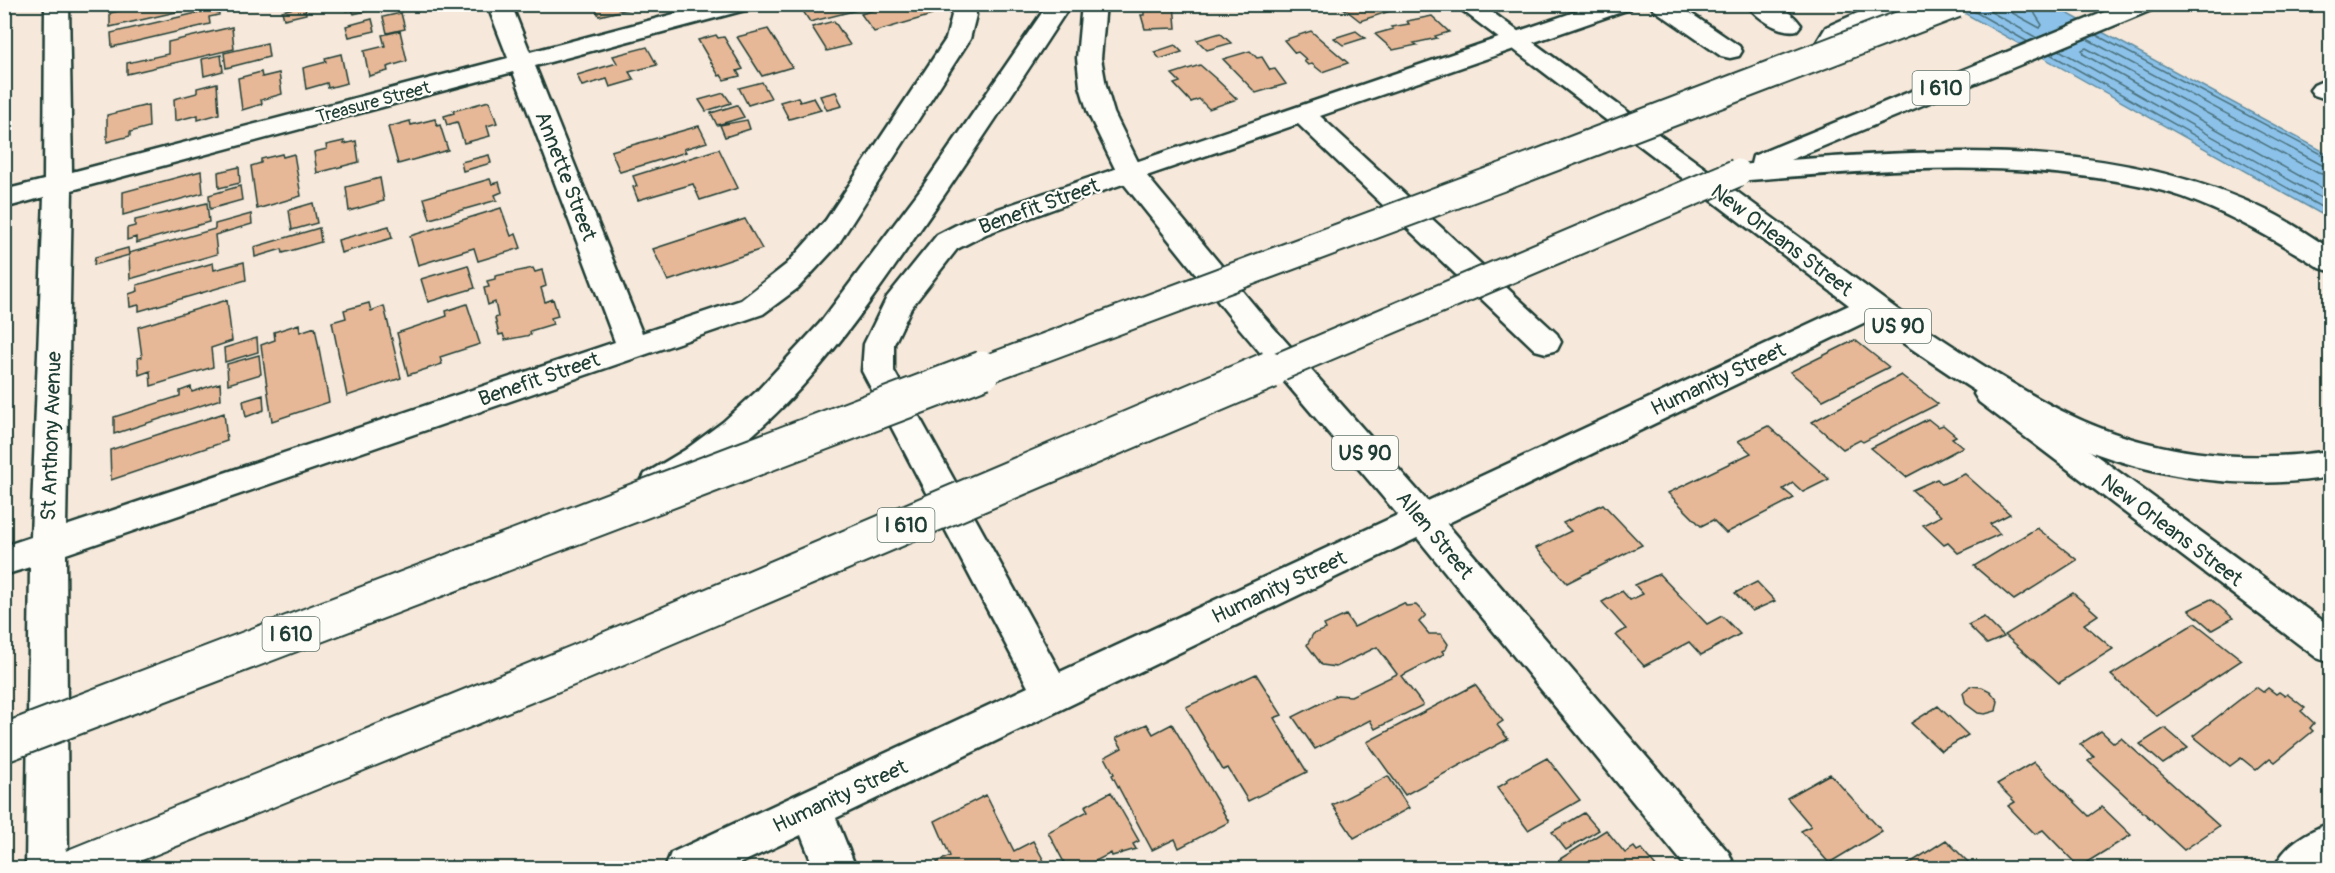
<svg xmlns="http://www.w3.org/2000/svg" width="2335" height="873" viewBox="0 0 2335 873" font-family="Pangolin,sans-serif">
  <rect width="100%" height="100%" fill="#f6e8da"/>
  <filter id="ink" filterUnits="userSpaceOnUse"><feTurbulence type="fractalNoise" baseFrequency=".0167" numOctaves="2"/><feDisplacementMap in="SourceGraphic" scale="12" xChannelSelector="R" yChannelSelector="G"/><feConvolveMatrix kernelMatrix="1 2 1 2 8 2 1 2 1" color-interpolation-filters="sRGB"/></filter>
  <g filter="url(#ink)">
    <path fill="#8cc2ea" stroke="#608da1" stroke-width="1.5" d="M1950,5H2052L2330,155V219Z"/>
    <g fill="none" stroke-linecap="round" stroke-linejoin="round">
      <path stroke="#4b727d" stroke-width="1.5" d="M1977,4L2037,38
        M1996,4L2040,28L2042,25L2035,14L2034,4
        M1970,9L2028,42
        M2096,35L2330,159
        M2087,39L2322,165L2330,167
        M2059,50L2330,203
        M2050,54L2330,212
        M2330,176L2318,173L2086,48L2082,50L2083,54L2330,193"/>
    </g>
    <path fill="#e6b897" stroke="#1f3d34" stroke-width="1.5" d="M148,4H207V5L110,27V13Z
      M344,4H395L354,14L352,10L346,11Z
      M594,4H626L628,9L599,16Z
      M813,4H853L857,10L810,22L801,8Z
      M894,4H925L932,15L874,32L861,14Z
      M1140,4H1174L1176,28L1145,29L1141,15H1144V7H1140Z
      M1349,4H1411L1360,21L1342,7Z
      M305,5L306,14L284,19L282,11Z
      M218,8L219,15L209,17L210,24L112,47L111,33Z
      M401,13L405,29L387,33L383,17Z
      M1432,16L1449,32L1435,36L1437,38L1414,43L1417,45L1393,50L1375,34L1393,29L1391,27L1409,24L1407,21Z
      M372,19L375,31L349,37L346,26Z
      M834,21L850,45L827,51L812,27Z
      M232,27L234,49L127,74V63L168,54V42Z
      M768,29L792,67L762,76L737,37Z
      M400,31L407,61L387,67L388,71L369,76L364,51L385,46L382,35Z
      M1311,31L1348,63L1322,72L1312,64L1308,65L1304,61L1307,60L1298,52L1295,53L1284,40Z
      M1356,31L1365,38L1343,45L1334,38Z
      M1220,33L1231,43L1207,50L1197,40Z
      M716,35L718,38L724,37L743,69L737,71L740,76L724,80L721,75L719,76L698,40Z
      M267,43L269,57L226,68L224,53Z
      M1175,45L1182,52L1160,59L1154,52Z
      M647,47L657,65L629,72L634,80L610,87L607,79L582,86L577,75L617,63L613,56Z
      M1250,51L1257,58L1262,57L1270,70L1275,69L1286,84L1256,93L1223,59Z
      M341,54L347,83L328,88L327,83L306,89L303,68L326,62L325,58Z
      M221,55L223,71L204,76L202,59Z
      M1200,65L1215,78L1237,99L1209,109L1199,99L1191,102L1174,84L1180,82L1172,74Z
      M261,72L262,77L279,73L282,94L261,100L262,104L242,110L238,78Z
      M762,82L771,98L748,105L739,88Z
      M217,83L219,114L198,120V115L175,121L174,99L197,93V88Z
      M836,92L842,106L827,110L820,96Z
      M724,93L731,103L706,111L699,100Z
      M798,97L800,102L814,98L821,110L789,119L780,102Z
      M489,101L497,123L487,126L490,136L464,143L457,122L447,125L444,116L454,113L453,111Z
      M148,105L149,127L130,132V136L107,142V115Z
      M737,105L744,117L717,125L711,113Z
      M435,119L437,126L440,125L448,150L398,164L388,127L410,121L411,125Z
      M747,120L750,129L725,137L720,125Z
      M699,126L707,142L684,149L686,152L620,172L611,151Z
      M344,141V144L356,141L359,162L317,173L314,152L327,149L326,145Z
      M719,149L738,188L700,200L693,184L638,200L633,187L637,186L633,176Z
      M282,154L283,157L294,154L301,196L257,209L251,166L261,163V159Z
      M489,155L491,163L463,171L461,162Z
      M239,167L240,183L219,188L218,172Z
      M201,171L203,193L123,215V192Z
      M380,178L384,201L349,211L346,187Z
      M490,179L492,184L499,182L502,192L495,195L497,200L430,219L424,198Z
      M240,186L242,200L210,209L209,195Z
      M207,203L209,222L136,243V237L127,240V228L135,226V220Z
      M313,203L317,223L292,230L289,210Z
      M501,208L511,236L516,234L521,248L478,261L474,248L418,265L410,236Z
      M251,214L252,224L215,235L217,254L130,279L129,253L215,229V224Z
      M745,219L762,249L668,281L653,249Z
      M389,226L392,238L341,253L338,240Z
      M319,228L321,242L283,253L282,249L255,257L254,247Z
      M128,248L129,255L94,265L95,257Z
      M244,262L246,280L139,311V305L130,307L129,294L138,291L137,285L213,263L214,270Z
      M468,265L475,288L428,302L421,279Z
      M533,268L535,272L542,270L546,286L541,288L545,302L553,299L558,316L551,318L553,324L530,331L531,335L505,340L503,334L499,335L495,318L498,317L495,302L488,305L484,288L489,287L487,281L495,279V276Z
      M227,300L232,341L211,348L213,367L151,386L150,371L139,375L138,358L142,357L138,327Z
      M369,303L371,311L384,306L401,378L347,396L332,322L346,318L344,310Z
      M467,304L480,344L440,357L442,364L408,375L397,333L447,316L446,311Z
      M299,324L300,332L315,327L329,402L272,421L261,345L275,340L274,332Z
      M257,338L258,352L225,362L224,348Z
      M1855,340L1889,367L1823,400L1790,372Z
      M259,355L261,374L228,384L227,364Z
      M1901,375L1938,404L1863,442L1860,440L1843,449L1812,422Z
      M220,383L221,399L114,434V417L180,396V391L191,387L192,392Z
      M263,395L264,410L246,417L243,401Z
      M224,413L227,441L111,480L110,450Z
      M1928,419L1938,427L1943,425L1956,436L1952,438L1963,447L1906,477L1871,448Z
      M1768,426L1829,479L1803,492L1793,483L1783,489L1794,498L1726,533L1713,520L1701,526L1668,493L1751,453L1738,441Z
      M1965,474L2010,514L1990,524L2000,534L1958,553L1948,543L1944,545L1923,525L1941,516L1912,490L1937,479L1942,484Z
      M1603,504L1642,545L1567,583L1536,548L1571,531L1563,523Z
      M2037,528L2077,560L2014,600L1974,566Z
      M1659,574L1707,624L1722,616L1740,634L1701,655L1689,642L1644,666L1616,635L1626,629L1602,602L1622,591L1630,600L1643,594L1635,585Z
      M1757,582L1775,601L1752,611L1735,593Z
      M2073,593L2098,615L2084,624L2113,649L2059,683L2005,635Z
      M2211,599L2233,618L2212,630L2189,610Z
      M1404,603L1406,606L1416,605L1426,615L1419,622L1429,634H1441L1448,644L1446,649L1442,651L1444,654L1401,676L1423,705L1375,729L1370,720L1315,749L1293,717L1337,695L1351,696L1397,674L1377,647L1336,667L1322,665L1307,645L1313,634L1326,629L1324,625L1346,615L1354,627Z
      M1984,617L2004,637L1987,644L1968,625Z
      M2195,623L2242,660L2157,716L2111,675Z
      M1256,674L1282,715L1274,718L1307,772L1248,801L1228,768L1223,770L1186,707Z
      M1475,685L1503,721L1497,725L1508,739L1405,795L1367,742Z
      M1970,686L1982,687L1990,691L1998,701L1996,711L1985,714L1978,713L1966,704L1963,693Z
      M2256,687L2263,692L2268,688L2276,694L2279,692L2285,696L2287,694L2305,708L2301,711L2314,723L2310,728L2313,731L2275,762L2270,758L2256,770L2241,758L2230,766L2193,736Z
      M1938,706L1968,735L1941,751L1911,723Z
      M1147,724L1153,734L1172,724L1229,822L1179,848L1175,839L1152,850L1112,775L1114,774L1105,757L1122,748L1116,738Z
      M2165,728L2188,748L2163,764L2140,744Z
      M2101,731L2114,743L2121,738L2219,826L2184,850L2088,761L2094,757L2080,744Z
      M1547,758L1580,800L1528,830L1497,788L1507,782L1506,780Z
      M2034,762L2089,816L2102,807L2131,835L2079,867L2043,830L2035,834L2008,806L2015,802L1997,784Z
      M1830,774L1882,831L1829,863L1801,831L1811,826L1787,798Z
      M1388,776L1409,808L1354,838L1332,805Z
      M1111,792L1139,841L1133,844L1136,849L1112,856L1111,853L1082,868H1067L1048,832L1088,811L1085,806Z
      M986,795L1014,851L1033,841L1048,868H940L937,862L950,856L935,821Z
      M1584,813L1599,830L1566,850L1552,832Z
      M1606,830L1625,853L1634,847L1637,851L1641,849L1657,868L1553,867L1562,861L1560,859Z
      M1946,840L1974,868H1902Z"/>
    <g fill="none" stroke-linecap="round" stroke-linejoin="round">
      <defs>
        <path id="minor" d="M45,4H69L72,172L508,58L487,4H511L530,52L712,4H752L749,9L535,66L642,333L741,300L787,264L826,220L946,39L952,15L949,4H973L976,15L970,39L837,246L798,288L763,314L66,554L68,868H26L30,567L4,575V546L31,537L44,197L4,208V190L44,180ZM513,72L615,342L66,526L72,190Z
          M1598,4H1633L1630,9L1320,116L1557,334L1561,342L1557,350L1546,353L1535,350L1298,124L1088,196L986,234L957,249L911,308L894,344V371L1060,672L1860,300L1871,297L1882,300L1886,307L1882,314L836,818L856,868H814L801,835L730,868H665L671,853L1028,687L862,371L864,344L887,297L937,235L966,220Z
          M1650,4H1677L1739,46L1742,51L1739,56L1730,58L1721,56L1653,9Z
          M1747,4C1768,4 1787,5 1801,25L1797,30C1781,34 1756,18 1747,4Z
          M2330,78V96L2323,98L2314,95L2310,90L2314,85Z
          M2330,823V868H2275C2282,846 2308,831 2330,823Z"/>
        <path id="major" d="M1082,4H1106L1101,58L1106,86L1114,113L1142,170L1258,310L1434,509L1729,853L1735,868H1687L1410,529L1236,324L1120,179L1088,113L1080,86L1077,58Z
          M1454,4H1481L1909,318L1913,326L1909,334L1898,337L1887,334Z
          M1990,382L2001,386L2330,626V663L2317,658L1979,402L1974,394L1979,386Z"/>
        <path id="highway" d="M1048,4H1071C1022,79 973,154 922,227C859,318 794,416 698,475C680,486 667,499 645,492L640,483L645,474L685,450L723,422L757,391L820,323L923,186Z
          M1878,4H1910L1907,9L1844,37L1830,60L1821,62L1812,60L1809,55L1826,27Z
          M2124,4H2157L2154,9L1790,160C1951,148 2124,139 2272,213C2292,223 2311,237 2330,248V271L2320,268C2275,240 2233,215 2183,197C2151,186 2115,180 2081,176C1967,161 1851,172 1737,181L1727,179L1723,173L1727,167L1751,164L1753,156Z
          M1871,297L1882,300C1943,338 2003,382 2068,414C2150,454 2241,464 2330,451V477C2234,493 2134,475 2046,432C1981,399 1921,354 1860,314L1856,307L1860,300Z"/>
      </defs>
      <use href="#minor" stroke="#1f3d34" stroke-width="5"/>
      <use href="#major" stroke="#1f3d34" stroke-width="5"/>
      <use href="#highway" stroke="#1f3d34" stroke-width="5"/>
      <use href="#minor" fill="#fdfcf7" fill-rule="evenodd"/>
      <use href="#major" fill="#fdfcf7" fill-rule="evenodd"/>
      <use href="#highway" fill="#fdfcf7" fill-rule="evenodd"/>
      <defs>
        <path id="highway-bridge-far1" d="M979,372L1510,174L1956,4
          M1267,372L1737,173"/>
        <path id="highway-bridge" d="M4,743L983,370
          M73,868L579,663L1270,370"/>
      </defs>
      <use href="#highway-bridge-far1" stroke="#1f3d34" stroke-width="31" stroke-linecap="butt"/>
      <use href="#highway-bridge" stroke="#1f3d34" stroke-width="41" stroke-linecap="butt"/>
      <use href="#highway-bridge-far1" stroke="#fdfcf7" stroke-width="27"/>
      <use href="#highway-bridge" stroke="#fdfcf7" stroke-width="37"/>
    </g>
  </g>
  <g text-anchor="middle" stroke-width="4.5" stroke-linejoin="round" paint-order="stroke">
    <g font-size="18" fill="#1f3d34" stroke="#fdfcf7">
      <text transform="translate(373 102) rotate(-15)" y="6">Treasure Street</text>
    </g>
    <g fill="#fdfcf7" stroke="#62766e" stroke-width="1.5">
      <rect x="1912.5" y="71" width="57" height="34" rx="4.5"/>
      <rect x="1865" y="309" width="66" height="34" rx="4.5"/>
      <rect x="1332" y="436" width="66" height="34" rx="4.5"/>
      <rect x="877.5" y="508" width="57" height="34" rx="4.5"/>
      <rect x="262.5" y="617" width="57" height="34" rx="4.5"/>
    </g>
    <g font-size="20" font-weight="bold" fill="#1f3d34">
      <text x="1941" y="95">I 610</text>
      <text x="1898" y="333">US 90</text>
      <text x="1365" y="460">US 90</text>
      <text x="906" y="532">I 610</text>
      <text x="291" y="641">I 610</text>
    </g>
    <g font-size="21" fill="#1f3d34" stroke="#fdfcf7">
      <text transform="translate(566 176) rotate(69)" y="7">Annette Street</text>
      <text transform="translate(1039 206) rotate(-20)" y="7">Benefit Street</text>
      <text transform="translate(1782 240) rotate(37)" y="7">New Orleans Street</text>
      <text transform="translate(539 379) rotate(-19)" y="7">Benefit Street</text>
      <text transform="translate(1718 379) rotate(-25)" y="7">Humanity Street</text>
      <text transform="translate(51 436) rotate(-88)" y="7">St Anthony Avenue</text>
      <text transform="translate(2172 530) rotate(37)" y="7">New Orleans Street</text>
      <text transform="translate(1435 535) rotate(50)" y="7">Allen Street</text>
      <text transform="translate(1279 587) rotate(-25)" y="7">Humanity Street</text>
      <text transform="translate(840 796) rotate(-25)" y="7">Humanity Street</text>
    </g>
  </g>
  <rect width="2335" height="873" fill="none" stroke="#fdfcf7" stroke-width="24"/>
  <rect x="12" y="12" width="2311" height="849" fill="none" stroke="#1f3d34" stroke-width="2" filter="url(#ink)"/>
</svg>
